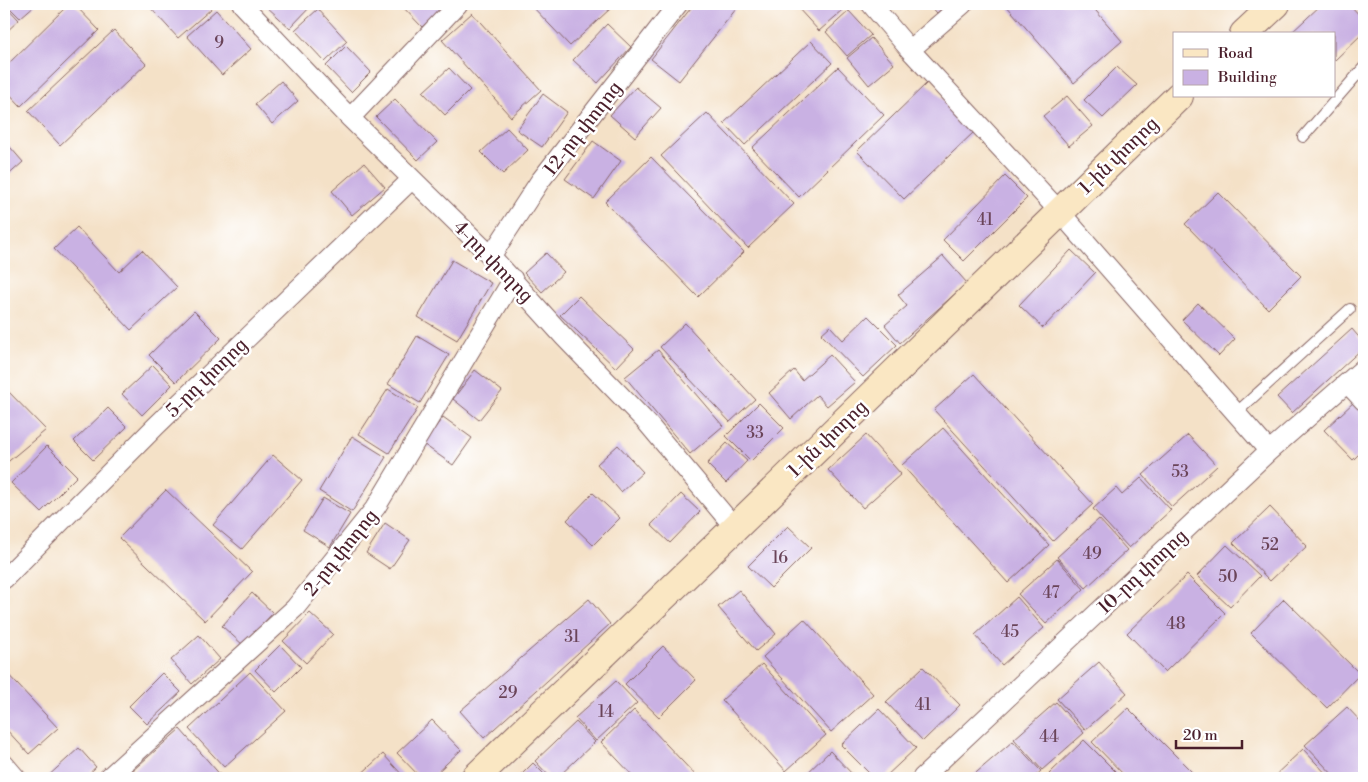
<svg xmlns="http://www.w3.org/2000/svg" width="1368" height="782" viewBox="0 0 1368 782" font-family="'Libre Bodoni','Noto Serif Armenian',serif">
  <rect width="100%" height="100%" fill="#fff"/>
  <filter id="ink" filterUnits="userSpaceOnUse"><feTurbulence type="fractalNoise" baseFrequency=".02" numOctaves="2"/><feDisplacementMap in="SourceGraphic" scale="10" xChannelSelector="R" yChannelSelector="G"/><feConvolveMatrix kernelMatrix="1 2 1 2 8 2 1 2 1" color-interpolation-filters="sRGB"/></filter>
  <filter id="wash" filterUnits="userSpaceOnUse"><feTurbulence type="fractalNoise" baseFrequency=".0096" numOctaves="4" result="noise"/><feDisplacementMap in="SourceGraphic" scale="20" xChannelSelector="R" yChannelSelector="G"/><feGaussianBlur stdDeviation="1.12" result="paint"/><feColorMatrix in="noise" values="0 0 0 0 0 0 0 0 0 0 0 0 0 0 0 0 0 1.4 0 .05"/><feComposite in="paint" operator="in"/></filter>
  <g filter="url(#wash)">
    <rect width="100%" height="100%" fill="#f4e1c7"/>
    <g id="blocks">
      <path fill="#c9b1e3" d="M4,4L19,20L4,34Z
        M6,4H36L20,18Z
        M69,4H74L99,30L21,106L4,88V68Z
        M147,4H207L211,9L178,38Z
        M268,4H313L290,28L266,6Z
        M400,4H447L422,27Z
        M530,4H607L611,8L570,46Z
        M694,4H740L679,81L651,59Z
        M801,4H837L843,10L819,31L797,7Z
        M929,4H947L937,13Z
        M1005,4H1090L1122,41L1074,83Z
        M1322,4H1349L1364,20V32L1334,61V34H1290Z
        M318,9L347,41L325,62L295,30Z
        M216,10L251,49L222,75L187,36Z
        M849,11L871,35L847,56L826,32Z
        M472,13L541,90L511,117L442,40Z
        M607,24L631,47L598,83L573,60Z
        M114,30L146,64L60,145L28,111Z
        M871,38L894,64L869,85L847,58Z
        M811,41L832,63L745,145L724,123Z
        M346,46L371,72L351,92L326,66Z
        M838,67L884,115L799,197L752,148Z
        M1117,67L1137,85L1103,118L1084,100Z
        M449,68L470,90L445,115L423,92Z
        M281,81L298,101L272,124L255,104Z
        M927,83L975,131L904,199L857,151Z
        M636,87L661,108L635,137L610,115Z
        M543,94L567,112L542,147L517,130Z
        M1067,96L1093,126L1069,146L1043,116Z
        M395,99L437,142L418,160L376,117Z
        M707,113L794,204L748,248L661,156Z
        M507,128L528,150L503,174L481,152Z
        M4,140L23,162L4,179Z
        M593,141L621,161L594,199L565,179Z
        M651,157L744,252L698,297L605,202Z
        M364,163L385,187L352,215L332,191Z
        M1005,176L1027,198L964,261L943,240Z
        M1218,192L1301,276L1268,309L1185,224Z
        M77,227L119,272L142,250L177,287L131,330L54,249Z
        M1071,250L1095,273L1043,328L1019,305Z
        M546,253L564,272L542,292L524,273Z
        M943,256L967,283L900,343L885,325L907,306L898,295Z
        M452,260L491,283L457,340L418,317Z
        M579,296L634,349L616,368L560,315Z
        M1198,303L1235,339L1219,356L1182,320Z
        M194,311L221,338L176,382L149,355Z
        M868,316L897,345L863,377L821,334L830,326L843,340Z
        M685,323L755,399L730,422L660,347Z
        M1352,329L1364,343V347L1292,413L1277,397Z
        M417,336L449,355L420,403L388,384Z
        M658,350L723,426L690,454L625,377Z
        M830,355L855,382L827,406L817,395L791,419L769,393L794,370L802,380Z
        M153,365L172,385L142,415L122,394Z
        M475,370L502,391L479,420L453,399Z
        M974,374L1093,504L1053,541L934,410Z
        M4,387L46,430L4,465Z
        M388,389L418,408L389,453L359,434Z
        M1355,401L1364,411V449L1353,460L1324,430Z
        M759,403L784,428L751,461L726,436Z
        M108,408L127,427L93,460L74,441Z
        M443,417L472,438L453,465L423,444Z
        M943,428L1049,545L1008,583L902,465Z
        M866,435L901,474L863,508L828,470Z
        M1188,435L1217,466L1172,507L1143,475Z
        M352,436L386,457L352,512L319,491Z
        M727,443L747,461L726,483L707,464Z
        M618,445L643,472L621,492L597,464Z
        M47,446L77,476L41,512L11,483Z
        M273,455L302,480L242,549L213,525Z
        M1141,478L1171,510L1129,548L1093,509L1116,488L1122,495Z
        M166,490L252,572L205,621L119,538Z
        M593,493L620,518L593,545L567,520Z
        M681,494L700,512L670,543L651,525Z
        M323,498L350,514L330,547L303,530Z
        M1270,507L1307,546L1270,581L1233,543Z
        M1099,519L1127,550L1086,588L1057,557Z
        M385,523L410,540L390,569L366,553Z
        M788,526L811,548L771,588L748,566Z
        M1227,545L1260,576L1230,607L1197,576Z
        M1057,559L1084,589L1046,624L1018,594Z
        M1187,575L1225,613L1165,672L1127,633Z
        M739,590L776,634L756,651L718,607Z
        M252,593L273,613L243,645L222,626Z
        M1017,597L1044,628L1002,665L975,635Z
        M589,599L610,624L484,738L460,711Z
        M1284,599L1360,674L1327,708L1251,633Z
        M310,613L333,634L306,663L283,641Z
        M804,619L873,694L831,732L763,657Z
        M199,635L220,659L192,684L171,660Z
        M280,645L301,667L276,692L255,670Z
        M663,646L696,680L659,717L625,684Z
        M1099,662L1127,693L1085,730L1057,699Z
        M762,664L826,735L786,771L722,700Z
        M923,667L960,705L923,741L886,702Z
        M4,670L58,728L29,754L4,727Z
        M250,672L286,711L224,767L189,729Z
        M162,673L181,692L147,724L129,706Z
        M616,681L637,703L596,741L575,718Z
        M1056,702L1084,733L1042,770L1014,739Z
        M1347,707L1364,725V778H1336L1305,745Z
        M1128,708L1198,778H1127L1092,742Z
        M879,709L916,748L884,778H874L841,745Z
        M634,710L698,778H635L601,742Z
        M432,720L461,750L431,778H421L397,753Z
        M576,722L595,742L557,778H551L535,761Z
        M180,729L223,778H124Z
        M1084,740L1122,778H1053L1049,774Z
        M1013,741L1041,771L1033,778H970Z
        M79,748L96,767L84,778H46Z
        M1303,749L1330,778H1272Z
        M830,751L856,778H802Z
        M383,754L405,778H357Z
        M533,763L548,778H518Z"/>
    </g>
  </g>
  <g filter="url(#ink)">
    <use href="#blocks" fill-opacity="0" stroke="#866362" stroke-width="1"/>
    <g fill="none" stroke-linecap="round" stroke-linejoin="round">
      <defs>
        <path id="lane" d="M1303,137L1364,67
          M1236,413L1350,309"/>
        <path id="street" d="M242,4L350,118L491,256L564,337L648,424L735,528
          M871,4L910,50L1059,211L1269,451
          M910,50L963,4
          M350,118L458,4
          M491,256L540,181L678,4
          M1347,383L1364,401
          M4,579L156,426L412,179
          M4,764L16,778
          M108,778L295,608L376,507L513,279
          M922,778L1269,451L1364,368"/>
        <path id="secondary" d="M1244,34L1276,4
          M475,778L735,528L1179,96"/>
      </defs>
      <use href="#lane" stroke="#866362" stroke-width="12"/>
      <use href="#street" stroke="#866362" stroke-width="21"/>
      <use href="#secondary" stroke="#866362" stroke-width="30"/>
      <use href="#lane" stroke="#fff" stroke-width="10"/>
      <use href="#street" stroke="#fff" stroke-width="19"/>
      <use href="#secondary" stroke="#fae7c3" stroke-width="28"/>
    </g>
  </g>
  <g text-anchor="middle" stroke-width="5" stroke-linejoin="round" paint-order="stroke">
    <g font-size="16" fill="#6a4459">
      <text x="219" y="48">9</text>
      <text x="985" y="225">41</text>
      <text x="755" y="438">33</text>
      <text x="1180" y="477">53</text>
      <text x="1270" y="550">52</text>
      <text x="1092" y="559">49</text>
      <text x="780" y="563">16</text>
      <text x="1228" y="582">50</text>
      <text x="1051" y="598">47</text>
      <text x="1176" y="629">48</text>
      <text x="1010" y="637">45</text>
      <text x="572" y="642">31</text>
      <text x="508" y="698">29</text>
      <text x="923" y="710">41</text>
      <text x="606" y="717">14</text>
      <text x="1049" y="742">44</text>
    </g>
    <g font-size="19" fill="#4a1f2b" stroke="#fff">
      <text transform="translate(582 128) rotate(-52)" y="7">12-րդ փողոց</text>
      <text transform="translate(1118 155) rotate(-44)" y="7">1-ին փողոց</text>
      <text transform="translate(494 261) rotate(46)" y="7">4-րդ փողոց</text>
      <text transform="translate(206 377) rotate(-44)" y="7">5-րդ փողոց</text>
      <text transform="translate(827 438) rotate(-44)" y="7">1-ին փողոց</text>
      <text transform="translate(340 552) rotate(-51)" y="7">2-րդ փողոց</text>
      <text transform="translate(1142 571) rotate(-43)" y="7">10-րդ փողոց</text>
    </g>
  </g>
  <rect width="1368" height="782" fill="none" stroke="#fff" stroke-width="20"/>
  <rect x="1173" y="32" width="162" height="65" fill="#ffffff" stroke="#b7a5aa"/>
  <rect x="1183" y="49" width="25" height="8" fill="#fae7c3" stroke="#b7a5aa"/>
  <text x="1218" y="58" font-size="15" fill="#4a1f2b">Road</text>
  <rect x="1183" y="70" width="25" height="15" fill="#c9b1e3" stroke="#b7a5aa"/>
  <text x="1218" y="82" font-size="15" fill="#4a1f2b">Building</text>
  <path d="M1176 740v8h66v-8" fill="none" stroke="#4a1f2b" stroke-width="2.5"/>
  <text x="1183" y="740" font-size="15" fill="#4a1f2b" stroke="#ffffff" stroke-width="4" paint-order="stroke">20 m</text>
</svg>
